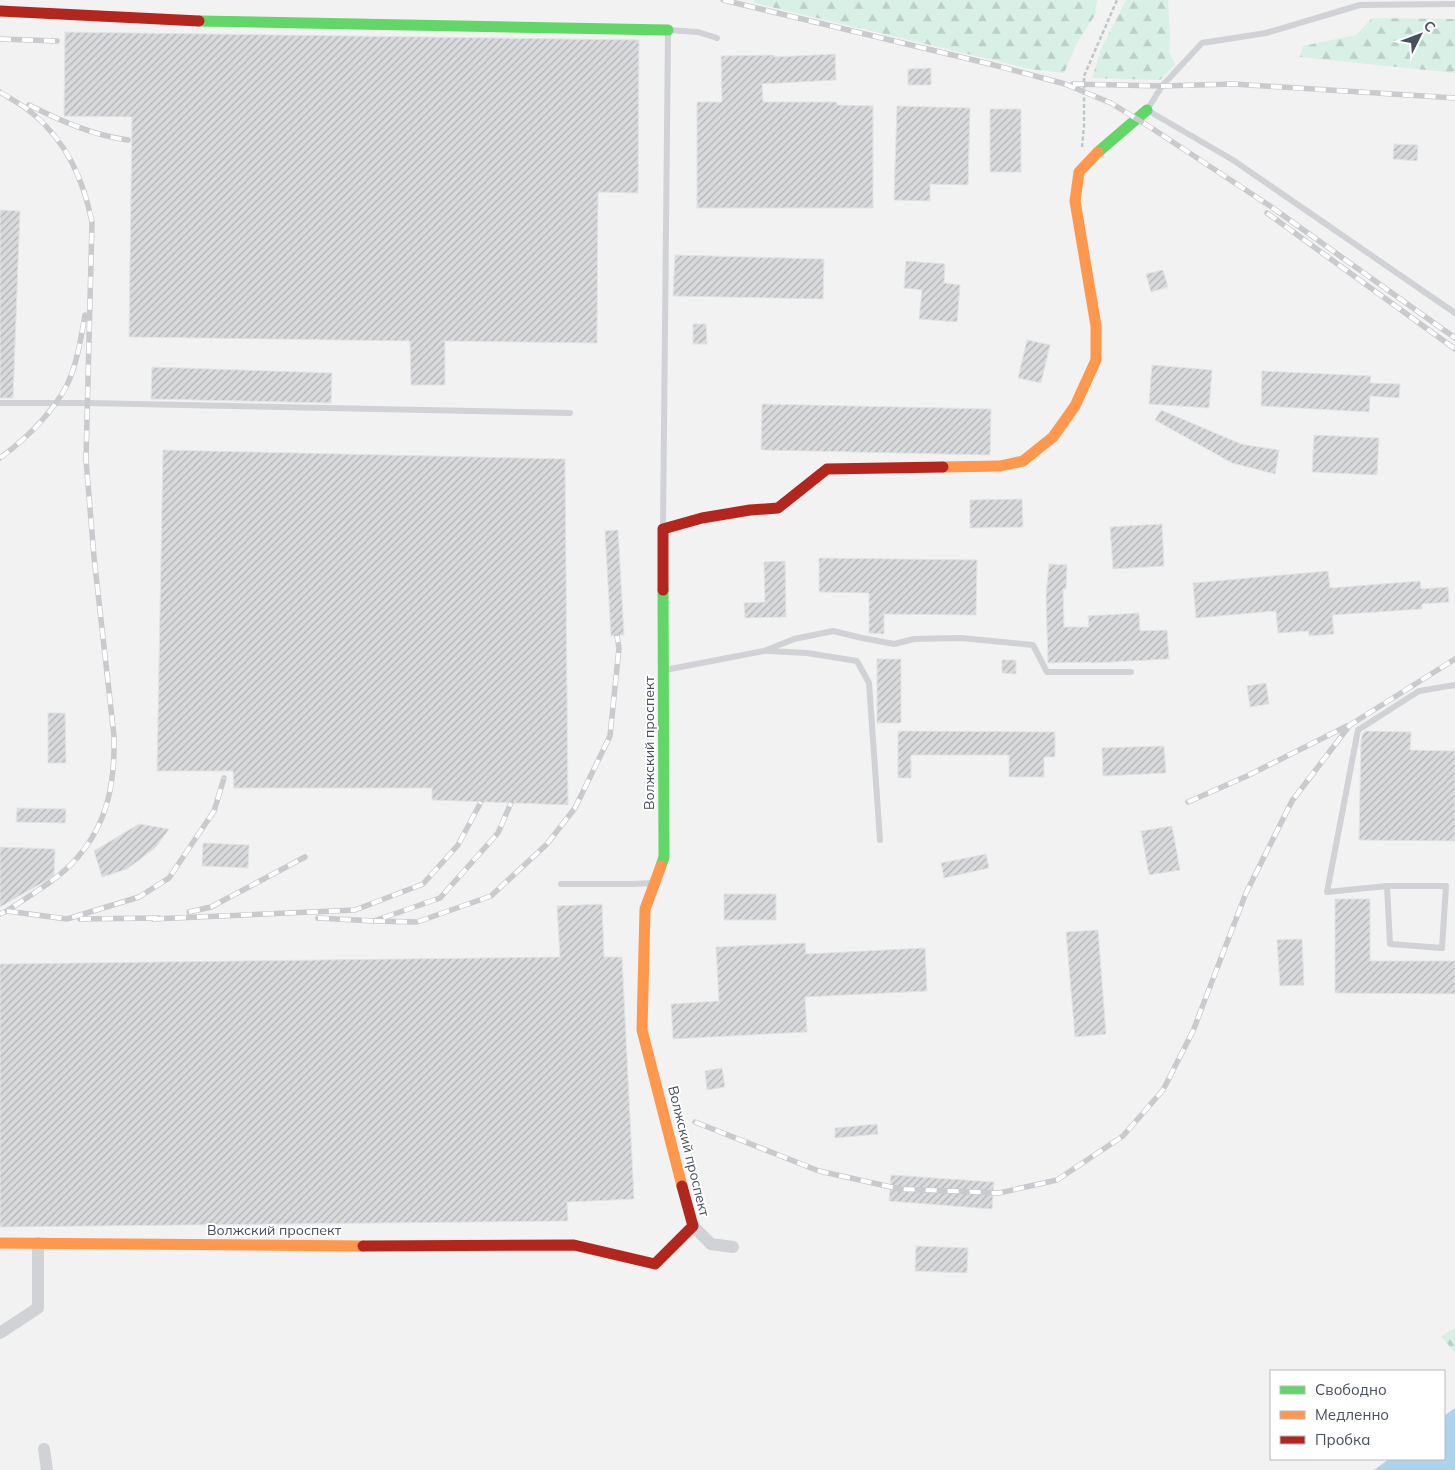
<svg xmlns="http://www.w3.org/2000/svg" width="1455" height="1470" viewBox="0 0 1455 1470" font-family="Mulish,sans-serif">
  <defs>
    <pattern id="forest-firs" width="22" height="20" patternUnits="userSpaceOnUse" patternTransform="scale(1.25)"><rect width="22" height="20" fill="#d8f0e5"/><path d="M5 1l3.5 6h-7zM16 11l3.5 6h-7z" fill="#bbd0c7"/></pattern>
    <pattern id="building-hatch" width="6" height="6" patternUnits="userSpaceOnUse" patternTransform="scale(1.25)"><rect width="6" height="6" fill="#d9dadc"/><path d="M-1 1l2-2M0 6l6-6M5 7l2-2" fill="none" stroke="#b2b3b6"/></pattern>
  </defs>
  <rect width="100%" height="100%" fill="#f2f2f2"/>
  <path fill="url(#forest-firs)" d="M754,0H1097L1095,15L1077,43L1064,73L1030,69L755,3Z
    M1126,0H1168L1170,37L1169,52L1175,64L1160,80L1092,78L1101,49Z
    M1372,18L1455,19V73L1300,57L1303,46L1356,35Z
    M1455,1328V1353L1441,1336Z"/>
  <path fill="#add3ec" d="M1455,1408V1470H1374L1389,1459H1444V1416Z"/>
  <path fill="url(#building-hatch)" stroke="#e3e4e5" d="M65,32L639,40L638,193L598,192L597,343L445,341V385H411L410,341L129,337L132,117L64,116Z
    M835,54L836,80L762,84L763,102H837V105L873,106V208H697V102H722L721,56L774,55V57Z
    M931,68V85H908V69Z
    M897,106L970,108L968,185L930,184V201L894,200Z
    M990,109H1021V172H990Z
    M1394,144L1418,145L1417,161L1393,159Z
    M0,210L20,211L13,398H0Z
    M675,255L824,259L823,299L673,296Z
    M906,261L945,264L944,283L960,285L957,322L919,319L922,290L904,288Z
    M1163,270L1168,287L1151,292L1146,274Z
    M693,324H706L707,344H693Z
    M1027,340L1050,345L1041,383L1018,378Z
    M1152,365L1212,370L1209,408L1149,404Z
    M152,367L332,373L331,403L151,399Z
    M1262,371L1371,376L1370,383L1400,384L1399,398L1370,396L1369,412L1261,406Z
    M762,404L991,409L990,455L761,450Z
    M1161,410L1241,444L1279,450L1275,474L1232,463L1155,420Z
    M1314,435L1379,438L1377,475L1312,472Z
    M163,450L565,459L568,805L432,800V788H234L233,771H157Z
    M1022,499L1023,527L970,528V500Z
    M1162,524L1164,566L1113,569L1110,527Z
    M618,530L624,635L611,636L605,531Z
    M819,558L977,560L976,615L884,614V634L869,633V593L819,592Z
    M785,561L786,617L745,618L744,603L765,602L764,562Z
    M1049,564L1067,565L1066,589H1063L1064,627H1089L1088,616L1139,613L1140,631L1167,630L1169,659L1091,663V662L1048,663L1046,596Z
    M1328,571L1330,588L1420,581L1421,589L1448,587L1449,602L1422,604V609L1332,615L1334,634L1309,636V631L1278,633L1276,611L1196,618L1193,583Z
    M877,659H901V723H877Z
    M1002,660H1016V674L1002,673Z
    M1266,683L1269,704L1250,707L1247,686Z
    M48,713H65L66,763H48Z
    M898,731L1055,732V757H1044V777H1009V755H911V778H898Z
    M1366,731L1411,732L1410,750L1455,751V841L1359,840L1361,740L1363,733Z
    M1164,746L1166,773L1103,776L1102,748Z
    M17,808L66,809L65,823L16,822Z
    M139,824L169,829L155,848L127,869L102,877L94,851Z
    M1172,826L1180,870L1149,875L1141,831Z
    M203,843L249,845L248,868L202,866Z
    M0,847L55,849L54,876L0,907Z
    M986,854L989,868L944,878L941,863Z
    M724,894H776V920H724Z
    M1335,899H1370V961H1455V994L1335,993Z
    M602,904L604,957H622L634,1199L567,1202L568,1221L0,1227V964L560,957L557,906Z
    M1098,930L1106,1034L1075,1037L1066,932Z
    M1302,939L1304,985L1280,986L1277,940Z
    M805,943L806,954L925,948L927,991L805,997L807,1032L673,1039L671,1004L719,1001L716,947Z
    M722,1068L725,1087L707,1090L705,1071Z
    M877,1124L878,1134L835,1138V1128Z
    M891,1175L994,1182L992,1209L889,1201Z
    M916,1246L968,1248L967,1273L915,1271Z"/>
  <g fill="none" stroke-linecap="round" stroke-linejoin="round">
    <path stroke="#bcc7c6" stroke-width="2.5" stroke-dasharray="4 2.5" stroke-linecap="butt" d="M1082,147L1084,126V76L1117,0"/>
    <path stroke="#d0d2d5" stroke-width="6" d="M1455,4L1360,5L1266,33L1202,43L1162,86L1147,110L1233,160L1455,313
      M0,403H88L570,413
      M663,527L668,30L698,32L717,38
      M768,651L807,653L857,661L869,683L880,840
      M665,670L764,651L794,639L833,631L862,638L894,644L914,639L961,638L1033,645L1047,672H1131
      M561,884H632L653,883
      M1387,886L1390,944L1442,948L1446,886H1387L1327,892L1358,730L1419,691L1455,685"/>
    <path stroke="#d0d2d5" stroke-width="12" d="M693,1226L711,1244L733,1247
      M0,1333L38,1308V1243
      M44,1449L47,1470"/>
    <path stroke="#63d668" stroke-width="11" d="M199,21L668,30
      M1098,152L1147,110
      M661,866L664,857L663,590"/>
    <path stroke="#ff974d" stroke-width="11" d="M943,467L1000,466L1023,461L1053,437L1075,406L1096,360V326L1075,201L1079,172L1098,152
      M661,866L645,909L642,1030L682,1186
      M0,1243L363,1246"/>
    <path stroke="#b3261e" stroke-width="11" d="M0,11L199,21
      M663,590V529L702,518L750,510L778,508L827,469L943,467
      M363,1246L574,1245L655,1264L693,1226L682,1186"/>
    <defs>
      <path id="rail" d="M723,0L990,64L1065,84L1111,103L1153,129L1270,206L1455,338
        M0,39L57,41
        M1073,84L1162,86L1233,84L1455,98
        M0,92C11,99 23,105 32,113C67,142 83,179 92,222L86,460L94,557L114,736C115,782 108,823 77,858C58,880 30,895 7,911L0,914
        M29,105C61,121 92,135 128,140
        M1267,213L1455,349
        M0,458C27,438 51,415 67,385C77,364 81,338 85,315
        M1188,802L1247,776L1347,726
        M7,911L67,919L139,897L169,878L214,811L224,778
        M189,912L211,907L305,857
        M318,918L374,921L440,898L498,833L511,803
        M80,919L159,918
        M153,919L355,910L423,884L458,845L481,802
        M374,921L417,922L491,896L547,844L575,808L610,736L619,648L617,636
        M695,1122L819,1171L900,1189L999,1193L1057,1180L1123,1136L1163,1090L1193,1031L1246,893L1292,801L1350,725L1455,659"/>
    </defs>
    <use href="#rail" stroke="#c9cacd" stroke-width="5.5"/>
    <use href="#rail" stroke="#fff" stroke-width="4" stroke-dasharray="11" stroke-linecap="butt"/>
  </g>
  <g text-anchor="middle" stroke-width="4" stroke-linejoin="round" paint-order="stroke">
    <g font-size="14" fill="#49505d" stroke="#fff">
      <text transform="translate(649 743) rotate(-90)" y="5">Волжский проспект</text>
      <text transform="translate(689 1151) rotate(76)" y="5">Волжский проспект</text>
      <text x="274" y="1235">Волжский проспект</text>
    </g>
  </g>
  <rect x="1270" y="1370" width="175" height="90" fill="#ffffff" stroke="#b6b9be"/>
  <rect x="1280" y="1386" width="25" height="8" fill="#63d668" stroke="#b6b9be"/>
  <text x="1315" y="1395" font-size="15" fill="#49505d">Свободно</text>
  <rect x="1280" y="1411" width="25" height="8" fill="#ff974d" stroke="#b6b9be"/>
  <text x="1315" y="1420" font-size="15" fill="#49505d">Медленно</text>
  <rect x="1280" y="1436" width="25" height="8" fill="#b3261e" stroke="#b6b9be"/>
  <text x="1315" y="1445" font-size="15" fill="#49505d">Пробка</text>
  <g transform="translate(1420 35) rotate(48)" stroke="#ffffff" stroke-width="4" paint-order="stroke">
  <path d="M0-4L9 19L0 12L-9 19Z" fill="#49505d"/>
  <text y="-8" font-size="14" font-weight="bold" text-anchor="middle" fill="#49505d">С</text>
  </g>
</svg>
